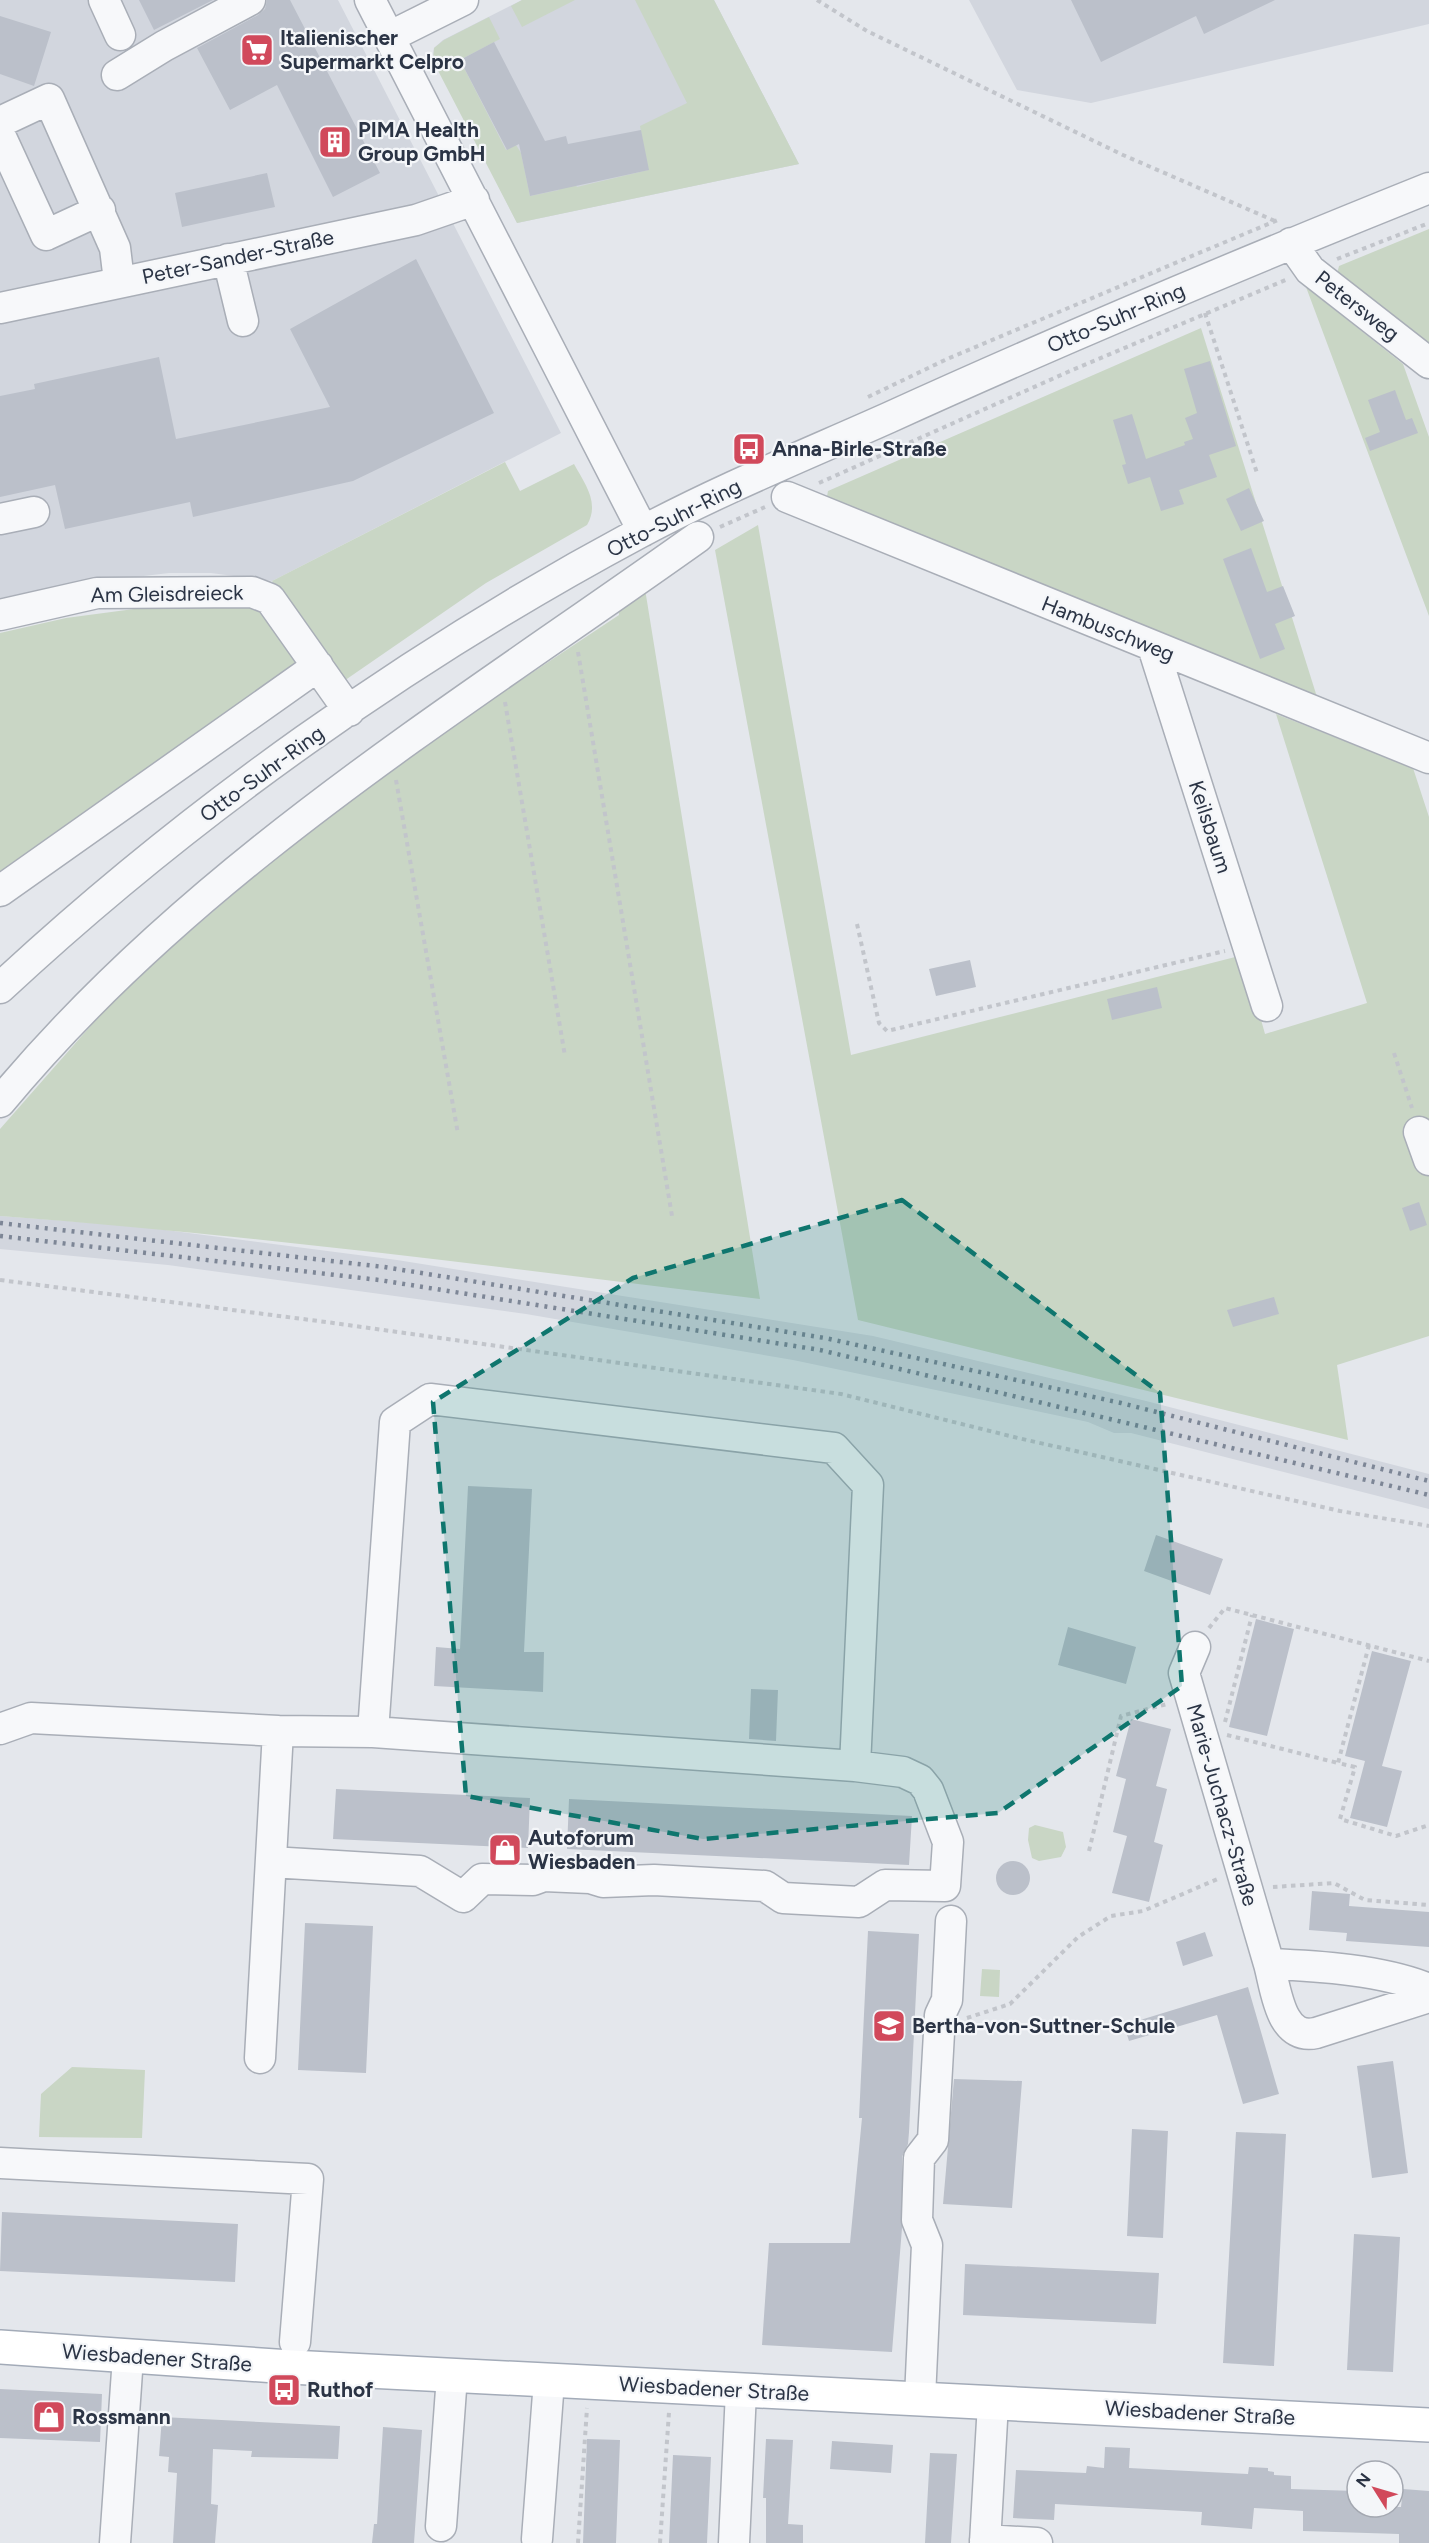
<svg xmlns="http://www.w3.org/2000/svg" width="1429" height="2543" viewBox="0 0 1429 2543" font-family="Figtree,sans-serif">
  <rect width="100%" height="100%" fill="#e4e7ec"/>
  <path fill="#d2d6de" d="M0,0H338L561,433L272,581L211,573H169L60,586L0,598Z
    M522,0H714L799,164L517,223L433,56L434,48L443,40Z
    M969,0H1429V24L1091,103L1017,90Z
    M0,1216L135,1226L397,1260L873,1336L1146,1401L1429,1474V1509L1131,1433H1114L1088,1422L793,1360L526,1314L168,1265L0,1249Z"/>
  <path fill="#c9d6c5" d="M522,0H575L522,27L511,6Z
    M635,0H714L799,164L517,223L433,61L434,48L444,40L489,17L500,39L460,60L506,150L516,145L521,153L530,196L559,190L558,187L575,184L577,187L648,170L640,126L687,103Z
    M1429,229V349L1336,278L1339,266Z
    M1306,287L1403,364L1429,437V616Z
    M1201,328L1317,697L826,502L828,491Z
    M505,462L520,491L574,464C585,484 600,503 587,525L486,583L341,683L272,581Z
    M758,525L851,1055L1243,955L1265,1034L1367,1003L1276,714L1413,768L1429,817V1336L1337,1365L1348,1440L858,1320L715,550Z
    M645,589L760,1299C507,1268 254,1235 0,1216V1129L123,989L300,837L494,698L619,615L618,605Z
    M247,594L308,666L138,774L0,878V633L66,618Z
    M1035,1825L1063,1832L1066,1847L1061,1857L1039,1861L1032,1858L1028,1840L1029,1828Z
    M982,1969L1000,1970L999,1997L980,1996Z
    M72,2067L145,2070L142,2138L39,2137L41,2094Z"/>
  <path fill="#bbc0ca" d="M139,0H213L154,30Z
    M267,0H290L380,173L333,197L277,85L230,110L197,48L258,15L265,9Z
    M1071,0H1275L1204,34L1196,16L1101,62Z
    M0,16L51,32L34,86L0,74Z
    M494,42L545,141L566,136L568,144L641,130L649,170L530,196L519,144L507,150L460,60Z
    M267,173L275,207L182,227L175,193Z
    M416,259L494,413L353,481L193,517L190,502L65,529L55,485L0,497V396L35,389L34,384L159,357L176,439L330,407L290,329Z
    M1210,361L1236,446L1209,455L1217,477L1179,490L1184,504L1161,511L1150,477L1128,484L1122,465L1126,464L1113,420L1132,414L1146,459L1185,445L1184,442L1193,439L1185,418L1197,413L1184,369Z
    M1395,390L1406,420L1412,418L1418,433L1370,451L1365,438L1380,432L1368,400Z
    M1249,488L1264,521L1241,531L1226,499Z
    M1251,548L1267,592L1283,586L1295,616L1275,624L1285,649L1260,659L1223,559Z
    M970,960L976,987L936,996L929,969Z
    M1157,987L1162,1008L1112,1020L1107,999Z
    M1419,1202L1427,1225L1410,1231L1402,1208Z
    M1274,1297L1279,1314L1233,1327L1227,1310Z
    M468,1486L532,1489L524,1652H544L543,1692L434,1686L436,1647L460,1649Z
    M1156,1535L1223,1559L1210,1595L1144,1571Z
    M1256,1619L1294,1629L1267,1736L1229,1727Z
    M1068,1627L1136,1647L1126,1684L1058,1665Z
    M1372,1651L1411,1661L1382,1766L1402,1771L1387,1827L1350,1818L1365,1761L1345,1756Z
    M751,1689L778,1690L776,1741L749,1739Z
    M1131,1719L1171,1729L1156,1786L1167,1789L1154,1842L1163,1845L1149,1902L1112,1893L1127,1836L1113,1832L1126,1779L1116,1776Z
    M336,1789L530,1798L528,1848L333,1839Z
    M569,1799L912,1816L909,1865L567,1849Z
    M996 1878a17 17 0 1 1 34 0a17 17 0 1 1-34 0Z
    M1312,1891L1350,1894L1349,1906L1429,1912V1947L1346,1941L1347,1933L1309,1930Z
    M305,1923L373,1926L366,2073L298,2070Z
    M868,1931L919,1934L909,2132L908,2144L902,2157V2228L892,2352L762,2345L769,2243H850L862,2118H859Z
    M1205,1932L1213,1956L1183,1966L1176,1942Z
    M1248,1987L1279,2094L1243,2104L1217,2015L1129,2041L1124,2025Z
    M1393,2061L1408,2173L1372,2178L1357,2066Z
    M954,2079L1022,2081L1012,2208L943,2204Z
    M1132,2129L1168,2131L1163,2238L1127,2236Z
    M1236,2132L1286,2134L1274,2366L1223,2363Z
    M2,2212L238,2224L235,2282L0,2271Z
    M1354,2234L1400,2237L1393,2372L1347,2370Z
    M965,2264L1159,2273L1156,2324L963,2315Z
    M0,2389L102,2394L100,2442L0,2438Z
    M162,2417L340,2426L338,2459L251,2457L252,2451L213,2449L211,2504L218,2505L215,2543H173L177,2473L168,2472L169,2457L159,2456Z
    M383,2427L422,2430L414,2543H372L374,2524H377Z
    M587,2439L620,2440L616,2543H583Z
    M766,2439L793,2440L788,2524L803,2525V2543H766V2498H763Z
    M832,2441L893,2445L891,2473L830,2469Z
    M1105,2447L1130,2448L1129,2468L1248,2474L1249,2467L1268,2468V2471L1274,2472V2475L1291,2476V2489L1357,2491V2507H1401L1403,2489L1429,2491V2543H1399V2534L1303,2531V2511L1254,2508L1252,2529L1201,2525L1202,2512L1055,2504L1054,2520L1013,2518L1016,2470L1086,2473L1087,2466L1104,2468Z
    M930,2453L957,2454L951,2543H925Z
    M673,2455L711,2457L707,2543H669Z"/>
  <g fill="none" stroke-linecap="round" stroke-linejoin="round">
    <defs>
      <path id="minor" d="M104,0L120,35
        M370,0L643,531
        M389,37L463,0
        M117,75L164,46L250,0
        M0,122L49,99L115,248L119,281
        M0,135L46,235L100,210
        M1291,243L1310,270L1429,363
        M228,259L243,321
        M0,308L416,220L474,200
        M787,497L1429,758
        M0,519L34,512
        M0,615L97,593L252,592L270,599L349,711
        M1153,647L1267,1006
        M0,891L318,666
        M0,988C189,812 411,655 639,533C719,490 805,455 888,418C1066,337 1247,261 1429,188
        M0,1102C193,869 454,711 698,537
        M1419,1132L1429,1160
        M1195,1647L1184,1673L1269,1964C1319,1966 1383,1970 1429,1989
        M0,1729L31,1718L278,1731L373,1732L855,1766L868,1485L834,1448L430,1399L395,1422L373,1732
        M271,1862L420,1871L463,1897L482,1879L533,1880L544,1876L590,1878L603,1882L654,1880L765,1886L783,1898L859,1902L885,1885L945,1886L948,1842L928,1790L920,1780L903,1772L855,1766
        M1269,1964C1276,1989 1280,2041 1316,2033L1429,1997
        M260,2058L278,1731
        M0,2163L308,2179L295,2342
        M920,2398L927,2245L917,2220L919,2158L933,2140L940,2015L947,2000L951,1921
        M441,2526L452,2376
        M537,2539L549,2381
        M985,2540L1037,2543
        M115,2543L128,2357
        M734,2543L741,2391
        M985,2543L993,2403"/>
      <path id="major" d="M0,2347L290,2367L1429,2425"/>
    </defs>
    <use href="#minor" stroke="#a9aeb7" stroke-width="33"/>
    <use href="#major" stroke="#a3abb8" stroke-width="36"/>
    <path stroke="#c2c5cb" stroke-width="4" stroke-dasharray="4.5 4.5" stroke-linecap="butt" d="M817,0L867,31L1123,155L1275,221
      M1337,259L1429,223
      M1205,313L1257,473
      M868,397L947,359L1280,219
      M819,483L1070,371L1288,279
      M720,527L765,507
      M578,652L672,1216
      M505,702L565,1056
      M396,780L458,1134
      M857,924L879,1023L887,1031L1225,951
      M1394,1053L1412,1108
      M0,1280L326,1322L841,1394L1018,1438L1340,1511L1429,1526
      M1209,1628L1225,1608L1429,1661
      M1369,1645L1338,1763L1355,1767L1340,1819L1396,1836L1429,1825
      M1225,1722L1252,1615
      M1227,1735L1338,1763
      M1089,1851L1121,1716L1167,1704
      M1273,1887L1334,1883L1365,1900L1429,1905
      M967,2018L1010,2004L1078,1937L1111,1916L1143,1911L1220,1878
      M578,2543L587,2408
      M660,2543L669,2412"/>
    <use href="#minor" stroke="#f7f8fa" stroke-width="30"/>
    <use href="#major" stroke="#fff" stroke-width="33"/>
    <path stroke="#7d8696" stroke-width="4.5" stroke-dasharray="3 6" stroke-linecap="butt" d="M0,1223L384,1267L825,1338L1121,1403L1429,1481
      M0,1236L379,1280L820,1350L1429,1495"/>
  </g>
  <path fill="#0f766e" fill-opacity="0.2" stroke="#0f766e" stroke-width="4.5" stroke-dasharray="12 8" stroke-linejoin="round" d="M902,1200L1160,1393L1182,1686L998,1813L703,1839L466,1796L433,1402L633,1278Z"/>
  <defs>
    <symbol id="supermarket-square" viewBox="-11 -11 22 22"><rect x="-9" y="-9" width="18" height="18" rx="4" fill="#d1495b" stroke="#f4f6f9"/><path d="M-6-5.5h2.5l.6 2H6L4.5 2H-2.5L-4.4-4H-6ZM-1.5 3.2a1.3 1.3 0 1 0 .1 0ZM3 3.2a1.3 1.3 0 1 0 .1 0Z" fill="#fff"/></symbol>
    <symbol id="building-square" viewBox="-11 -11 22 22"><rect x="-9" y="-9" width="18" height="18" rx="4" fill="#d1495b" stroke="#f4f6f9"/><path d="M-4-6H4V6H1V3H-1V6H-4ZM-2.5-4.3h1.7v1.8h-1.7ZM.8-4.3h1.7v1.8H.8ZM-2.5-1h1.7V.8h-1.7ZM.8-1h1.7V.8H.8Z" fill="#fff"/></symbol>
    <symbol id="bus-square" viewBox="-11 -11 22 22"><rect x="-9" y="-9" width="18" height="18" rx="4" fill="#d1495b" stroke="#f4f6f9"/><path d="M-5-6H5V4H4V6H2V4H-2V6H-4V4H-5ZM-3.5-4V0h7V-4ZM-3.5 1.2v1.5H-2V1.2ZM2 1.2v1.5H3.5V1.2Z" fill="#fff"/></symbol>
    <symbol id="shop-square" viewBox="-11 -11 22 22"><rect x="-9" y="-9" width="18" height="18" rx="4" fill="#d1495b" stroke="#f4f6f9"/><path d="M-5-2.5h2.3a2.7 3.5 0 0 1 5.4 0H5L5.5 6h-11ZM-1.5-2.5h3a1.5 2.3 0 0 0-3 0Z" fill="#fff"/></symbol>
    <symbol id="school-square" viewBox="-11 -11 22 22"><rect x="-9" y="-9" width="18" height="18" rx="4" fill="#d1495b" stroke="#f4f6f9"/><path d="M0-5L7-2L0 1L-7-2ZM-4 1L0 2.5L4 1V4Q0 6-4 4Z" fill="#fff"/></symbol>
  </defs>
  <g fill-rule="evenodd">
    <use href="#supermarket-square" x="238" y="31" width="38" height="38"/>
    <use href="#building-square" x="316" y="123" width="38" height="38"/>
    <use href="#bus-square" x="730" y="430" width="38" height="38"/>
    <use href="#shop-square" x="486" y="1831" width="38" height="38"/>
    <use href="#school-square" x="870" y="2007" width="38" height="38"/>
    <use href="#bus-square" x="265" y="2371" width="38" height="38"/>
    <use href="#shop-square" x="30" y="2398" width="38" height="38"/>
  </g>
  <g text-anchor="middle" stroke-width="4.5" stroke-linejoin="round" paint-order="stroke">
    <g font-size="21" font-weight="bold" fill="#2b3445" stroke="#f4f6f9" text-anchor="start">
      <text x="280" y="45">Italienischer<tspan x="280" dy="24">Supermarkt Celpro</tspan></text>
      <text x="358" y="137">PIMA Health<tspan x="358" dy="24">Group GmbH</tspan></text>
      <text x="772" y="456">Anna-Birle-Straße</text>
      <text x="528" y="1845">Autoforum<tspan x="528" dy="24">Wiesbaden</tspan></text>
      <text x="912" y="2033">Bertha-von-Suttner-Schule</text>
      <text x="307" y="2397">Ruthof</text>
      <text x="72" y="2424">Rossmann</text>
    </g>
    <g font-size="21" fill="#2b3445" stroke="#f4f6f9">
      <text transform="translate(238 257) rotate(-12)" y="7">Peter-Sander-Straße</text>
      <text transform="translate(1357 306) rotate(38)" y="7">Petersweg</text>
      <text transform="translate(1116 318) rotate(-23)" y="7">Otto-Suhr-Ring</text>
      <text transform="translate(674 518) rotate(-27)" y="7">Otto-Suhr-Ring</text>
      <text transform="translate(167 594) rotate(-1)" y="7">Am Gleisdreieck</text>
      <text transform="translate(1108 629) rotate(22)" y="7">Hambuschweg</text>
      <text transform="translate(262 774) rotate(-36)" y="7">Otto-Suhr-Ring</text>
      <text transform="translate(1210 827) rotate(72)" y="7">Keilsbaum</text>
      <text transform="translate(1222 1805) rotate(74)" y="7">Marie-Juchacz-Straße</text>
      <text transform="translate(157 2358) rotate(4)" y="7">Wiesbadener Straße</text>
      <text transform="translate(714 2389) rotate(3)" y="7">Wiesbadener Straße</text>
      <text transform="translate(1200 2413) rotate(3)" y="7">Wiesbadener Straße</text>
    </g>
  </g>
  <g transform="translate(1375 2489) rotate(307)"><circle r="28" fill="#f4f6f9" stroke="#a4a8b1" stroke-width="1.5"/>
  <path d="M0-4.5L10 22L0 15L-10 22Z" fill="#d1495b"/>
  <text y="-9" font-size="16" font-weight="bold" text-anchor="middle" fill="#2b3445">N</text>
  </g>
</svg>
